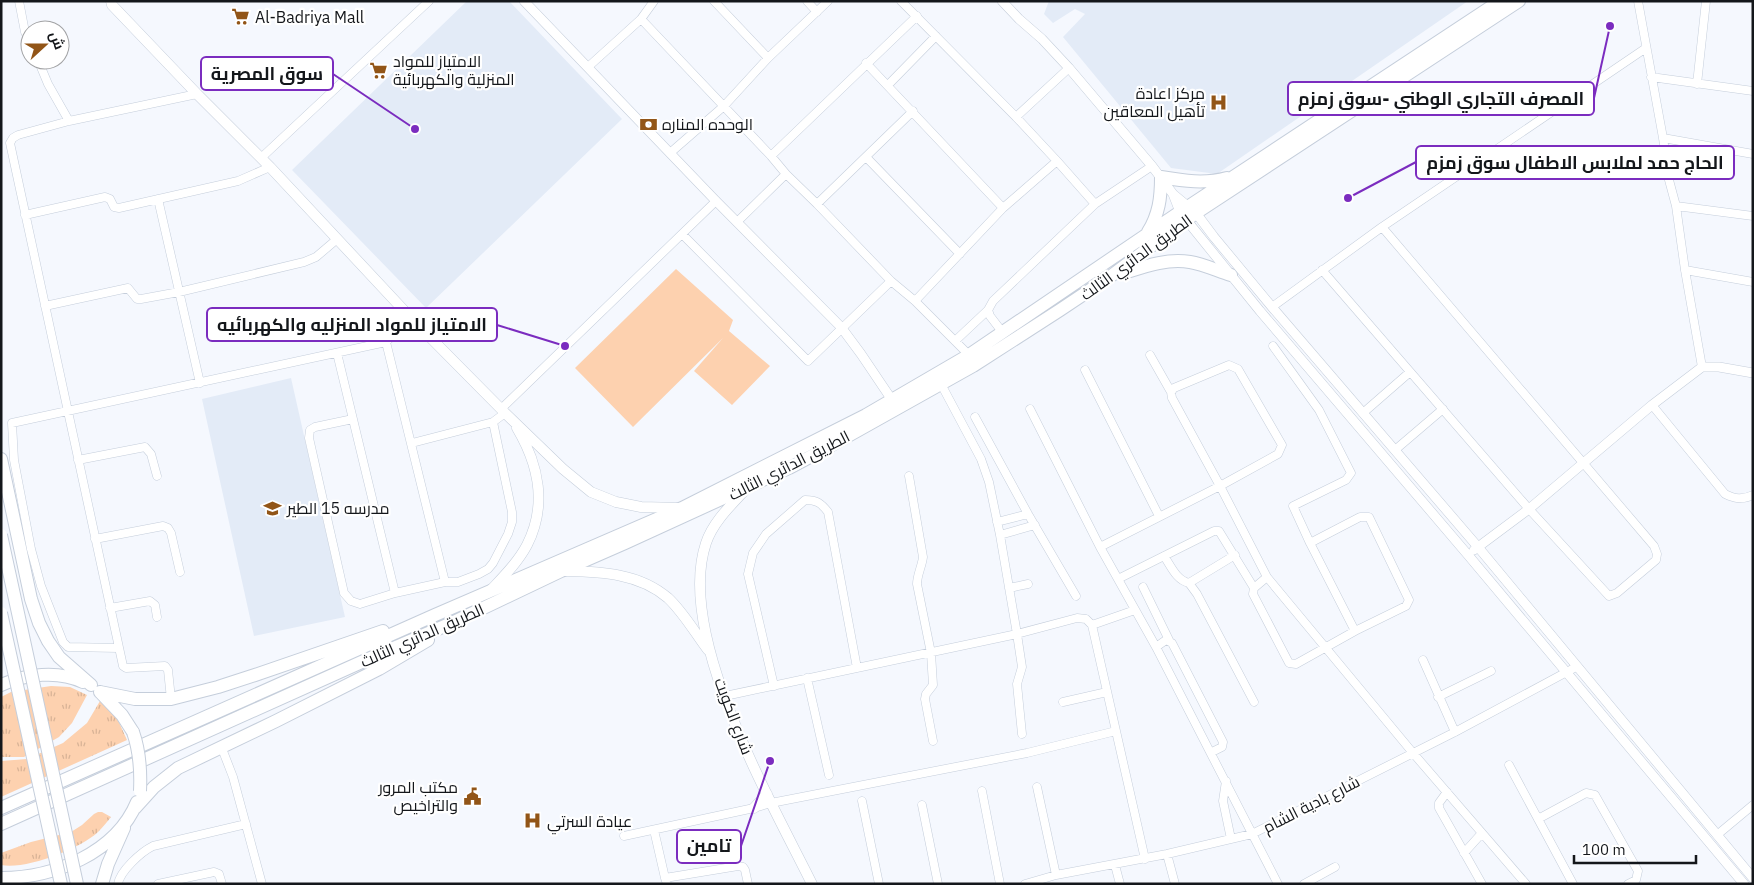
<svg xmlns="http://www.w3.org/2000/svg" width="1754" height="885" viewBox="0 0 1754 885" font-family="'IBM Plex Sans',Cairo,sans-serif">
  <defs>
    <pattern id="grass-tufts" width="24" height="20" patternUnits="userSpaceOnUse" patternTransform="scale(1.25)"><rect width="24" height="20" fill="#fdd1af"/><path d="M3 7l-1-3M5 7V3M7 7l1-3M15 17l-1-3M17 17v-4M19 17l1-3" fill="none" stroke="#d8b396"/></pattern>
  </defs>
  <rect width="100%" height="100%" fill="#f5f8fe"/>
  <path fill="#e3ebf7" d="M467,1H509L622,119L426,308L292,170Z
    M1049,1H1468L1217,174L1171,168L1063,37L1085,14L1075,9L1053,23L1044,14Z
    M291,378L345,617L254,636L202,399Z"/>
  <path fill="url(#grass-tufts)" d="M51,686L70,687L87,695L72,723L59,737L24,757H1V697L11,692Z
    M100,701L117,718L127,740L1,797V761L27,759L63,743L87,723Z
    M98,812H102L111,817C107,822 103,827 98,832C80,849 26,870 1,865V853L31,842L71,832L82,825L94,814Z"/>
  <path fill="#fdd1af" d="M676,269L733,320L729,331L770,366L732,405L694,371L723,338L633,427L575,368Z"/>
  <g fill="none" stroke-linecap="round" stroke-linejoin="round">
    <defs>
      <path id="minor" d="M19,1L25,32L30,42
        M714,1L768,58
        M807,1L817,12
        M901,1L1016,117L1069,68
        M1638,1L1663,138L1669,180L1676,206L1685,270L1702,367
        M641,19L654,1
        M38,60L48,84L69,121
        M866,63L1003,208L1057,161L1016,117
        M588,67L641,19L771,156L786,174
        M1651,77L1753,91
        M1697,84L1706,1
        M888,85L936,36
        M1663,138L1753,154
        M670,153L724,106L768,58L828,1
        M771,156L917,16
        M866,157L960,254
        M261,158L429,1
        M158,199L200,383
        M817,204L913,111
        M1095,204L1152,166
        M1676,206L1753,216
        M25,215L105,197L110,199L114,207L119,208L238,181L270,167
        M682,234L808,361L891,281L817,204L786,174L737,222
        M1322,270L1529,509L1609,596L1617,593L1656,560L1657,554L1654,546L1382,227
        M1685,270L1753,282
        M891,281L915,301L969,355
        M915,301L1003,208
        M45,306L128,288L137,299H141L179,292L304,262L316,257L336,240
        M1272,307L1382,227L1646,48
        M1003,333L990,316L988,310L993,301L1095,204L1057,161
        M955,341L988,310
        M386,342L445,582
        M1273,346L1319,410L1351,473L1346,480L1293,506L1310,543
        M337,353L395,593
        M1150,355L1171,392
        M1229,365L1238,369L1282,445L1278,454L1220,486L1172,398L1171,392L1174,388Z
        M1085,370L1159,516
        M941,384L981,459L989,482L1000,535L1017,634L1077,618L1086,619L1092,625
        M1652,405L1725,494C1735,499 1742,500 1753,495
        M501,409L716,201
        M1030,409L1100,547
        M1363,413L1410,372
        M975,417L1028,514L1076,596
        M353,419L315,427L310,430L309,438L344,593L351,601L360,604L395,593L445,582H458L479,574L488,569L493,563L508,534L512,522V512L493,422
        M412,443L493,422L505,413
        M1395,450L1443,409
        M78,460L145,447L151,454L157,476
        M909,476L923,557C922,566 917,575 917,584L931,653L933,685L926,694L925,699L933,741
        M997,522L1028,514
        M1000,535L1035,525
        M95,539L163,526L168,528L171,533L180,572
        M1164,556C1171,566 1176,580 1189,583L1197,594L1254,702
        M1267,577L1254,588L1253,594L1289,663L1296,664L1355,631L1406,606L1409,600L1369,517H1360L1310,543L1355,631
        M1118,579L1214,531H1219L1254,588
        M1189,583L1235,555
        M1143,587L1169,640
        M1009,588L1028,584
        M110,608L150,601L155,605L157,617
        M1135,610L1092,625L1145,859
        M1156,647L1166,640L1172,643L1223,742L1222,747L1212,752
        M118,648L68,647L63,642L41,586L31,549L14,460L12,423L386,342L411,318
        M1423,660L1455,732
        M807,678L829,775
        M774,686L748,574L753,553L766,534L805,500C817,500 821,503 828,512L857,668
        M725,696L1017,634L1022,667L1017,684L1022,734
        M1438,697L1491,671
        M171,699L168,670L165,666L126,668L123,666L10,143L13,138L18,135L69,121L197,94
        M1063,702L1107,692
        M221,746L233,777L262,884
        M1509,765L1573,884
        M1226,781L1223,801L1231,839
        M1037,787L1056,875
        M982,791L1000,884
        M1447,792L1439,803V808L1482,884
        M862,801L879,884
        M922,805L938,884
        M1538,819L1586,793L1595,795L1638,871L1636,880L1628,884
        M654,830L665,878
        M1717,835L1753,805
        M624,836L754,808L771,803L1027,753L1116,731
        M1464,853L1482,833
        M1167,854L1175,884
        M1115,865L1120,884
        M118,884C120,871 141,852 153,846L246,824
        M158,884L214,872L219,874L222,884
        M667,884L665,878L738,866L743,867L745,870L748,884
        M1025,884L1056,875L1167,854L1252,834L1455,732L1576,667
        M1278,884L1156,647L1100,547L1220,486L1267,577L1413,753L1526,884
        M1304,884L1335,867"/>
      <path id="tertiary" d="M524,1L716,201L841,327L861,354L892,400
        M1002,1L1019,19L1042,39L1069,68L1152,166L1173,194L1180,212L1260,311L1468,555L1744,884
        M1173,194L1196,213L1214,237L1272,307L1478,547L1753,878
        M1474,550L1529,509L1652,405L1702,367H1719L1753,373"/>
      <path id="secondary" d="M111,1L112,5L197,94L270,167L411,318L505,413L563,469L591,492L616,502L641,507L681,508
        M746,489C731,505 713,522 706,543C675,635 771,801 812,884
        M562,571C599,572 638,572 668,598C684,613 695,633 708,650
        M491,590C504,576 518,562 527,545C547,506 539,465 517,428
        M754,808L767,794"/>
      <path id="trunk" d="M1148,232C1159,214 1161,198 1161,177C1184,181 1205,184 1227,178
        M1121,274C1143,267 1166,258 1190,262C1203,264 1218,271 1231,275
        M1,459L31,599L39,623L48,641L59,657L91,685
        M1,685C26,674 58,670 83,682
        M100,692L135,699H171L218,687L255,675L383,631
        M100,692L122,715L133,732
        M1,808L435,615L682,508L866,415L969,355L1180,212L1500,1
        M135,808L154,787L178,768L276,721L379,669L428,640
        M1,824L366,660L454,622L561,571L625,543L789,468L823,450L973,366L1060,310L1111,276L1196,213L1519,1
        M1,878C54,878 116,853 137,802
        M102,884L108,864L124,828"/>
    </defs>
    <use href="#minor" stroke="#c5cedb" stroke-width="9"/>
    <use href="#tertiary" stroke="#c5cedb" stroke-width="10"/>
    <use href="#secondary" stroke="#c5cedb" stroke-width="11"/>
    <use href="#trunk" stroke="#c5cedb" stroke-width="14"/>
    <use href="#minor" stroke="#fff" stroke-width="8"/>
    <use href="#tertiary" stroke="#fff" stroke-width="9"/>
    <use href="#secondary" stroke="#fff" stroke-width="10"/>
    <use href="#trunk" stroke="#fff" stroke-width="12"/>
    <defs>
      <path id="trunk-bridge" d="M1,535L77,884
        M1,613L61,884
        M133,732C140,752 141,770 140,791"/>
    </defs>
    <use href="#trunk-bridge" stroke="#c5cedb" stroke-width="14" stroke-linecap="butt"/>
    <use href="#trunk-bridge" stroke="#fff" stroke-width="12"/>
  </g>
  <defs>
    <symbol id="supermarket-bare" viewBox="-9 -9 18 18"><path d="M-6-5.5h2.5l.6 2H6L4.5 2H-2.5L-4.4-4H-6ZM-1.5 3.2a1.3 1.3 0 1 0 .1 0ZM3 3.2a1.3 1.3 0 1 0 .1 0Z" fill="#925517" stroke="#fff" stroke-width="2.5" paint-order="stroke"/></symbol>
    <symbol id="hospital-bare" viewBox="-9 -9 18 18"><path d="M-5-5h3v3.5h4V-5h3V5h-3V1.5h-4V5h-3Z" fill="#925517" stroke="#fff" stroke-width="2.5" paint-order="stroke"/></symbol>
    <symbol id="bank-bare" viewBox="-9 -9 18 18"><path d="M-6-4H6V4H-6ZM0-2.3a2.3 2.3 0 1 0 0 4.6a2.3 2.3 0 1 0 0-4.6Z" fill="#925517" stroke="#fff" stroke-width="2.5" paint-order="stroke"/></symbol>
    <symbol id="school-bare" viewBox="-9 -9 18 18"><path d="M0-5L7-2L0 1L-7-2ZM-4 1L0 2.5L4 1V4Q0 6-4 4Z" fill="#925517" stroke="#fff" stroke-width="2.5" paint-order="stroke"/></symbol>
    <symbol id="civic-bare" viewBox="-9 -9 18 18"><path d="M-.6-6.5H3V-4.5H.6V-3L4-1V1h2V6H-6V1h2V-1L-.6-3ZM-1.2 2.5V6h2.4V2.5Z" fill="#925517" stroke="#fff" stroke-width="2.5" paint-order="stroke"/></symbol>
  </defs>
  <g fill-rule="evenodd">
    <use href="#supermarket-bare" x="228" y="4" width="25" height="25"/>
    <use href="#supermarket-bare" x="366" y="58" width="25" height="25"/>
    <use href="#hospital-bare" x="1206" y="90" width="25" height="25"/>
    <use href="#bank-bare" x="636" y="112" width="25" height="25"/>
    <use href="#school-bare" x="260" y="496" width="25" height="25"/>
    <use href="#civic-bare" x="460" y="784" width="25" height="25"/>
    <use href="#hospital-bare" x="520" y="808" width="25" height="25"/>
  </g>
  <g text-anchor="middle" stroke-width="4.5" stroke-linejoin="round" paint-order="stroke">
    <g font-size="16" fill="#14171b" stroke="#fff" text-anchor="start">
      <text x="255" y="23">Al-Badriya Mall</text>
      <text x="393" y="67">الامتياز للمواد<tspan x="393" dy="18">المنزلية والكهربائية</tspan></text>
      <text x="1205" y="99" text-anchor="end">مركز اعادة<tspan x="1205" dy="18">تأهيل المعاقين</tspan></text>
      <text x="662" y="130">الوحده المناره</text>
      <text x="287" y="514">مدرسه 15 الطير</text>
      <text x="458" y="793" text-anchor="end">مكتب المرور<tspan x="458" dy="18">والتراخيص</tspan></text>
      <text x="547" y="827">عيادة السرتي</text>
    </g>
    <g font-size="16" fill="#14171b" stroke="#fff">
      <text transform="translate(1136 257) rotate(-36)" y="6">الطريق الدائري الثالث</text>
      <text transform="translate(789 465) rotate(-27)" y="6">الطريق الدائري الثالث</text>
      <text transform="translate(422 635) rotate(-24)" y="6">الطريق الدائري الثالث</text>
      <text transform="translate(734 716) rotate(69)" y="6">شارع الكويت</text>
      <text transform="translate(1311 804) rotate(-27)" y="6">شارع بادية الشام</text>
    </g>
  </g>
  <path fill="none" stroke="#7b2cbf" stroke-width="2" d="M415 129L333 74M1610 26L1594 98M1348 198L1416 162M565 346L497 325M770 761L741 846"/>
  <g fill="#7b2cbf" stroke="#fff" stroke-width="2">
    <circle cx="415" cy="129" r="5"/>
    <circle cx="1610" cy="26" r="5"/>
    <circle cx="1348" cy="198" r="5"/>
    <circle cx="565" cy="346" r="5"/>
    <circle cx="770" cy="761" r="5"/>
  </g>
  <g fill="#fff" stroke="#7b2cbf" stroke-width="2">
    <rect x="201" y="57" width="132" height="33" rx="5"/>
    <rect x="1288" y="82" width="306" height="33" rx="5"/>
    <rect x="1416" y="146" width="318" height="33" rx="5"/>
    <rect x="207" y="308" width="290" height="33" rx="5"/>
    <rect x="677" y="830" width="64" height="33" rx="5"/>
  </g>
  <g font-size="18" text-anchor="middle" font-weight="bold" fill="#14171b">
    <text x="267" y="80">سوق المصرية</text>
    <text x="1441" y="105">المصرف التجاري الوطني -سوق زمزم</text>
    <text x="1575" y="169">الحاج حمد لملابس الاطفال سوق زمزم</text>
    <text x="352" y="331">الامتياز للمواد المنزليه والكهربائيه</text>
    <text x="709" y="852">تامين</text>
  </g>
  <rect width="1754" height="885" fill="none" stroke="#14171b" stroke-width="5"/>
  <g transform="translate(45 45) rotate(69)"><circle r="24" fill="#ffffff" stroke="#a1a2a4"/>
  <path d="M0-4L9 19L0 12L-9 19Z" fill="#925517"/>
  <text y="-8" font-size="14" font-weight="bold" text-anchor="middle" fill="#14171b">ش</text>
  </g>
  <path d="M1574 855v8h122v-8" fill="none" stroke="#14171b" stroke-width="2.5"/>
  <text x="1582" y="855" font-size="15" fill="#14171b" stroke="#ffffff" stroke-width="4" paint-order="stroke">100 m</text>
</svg>
